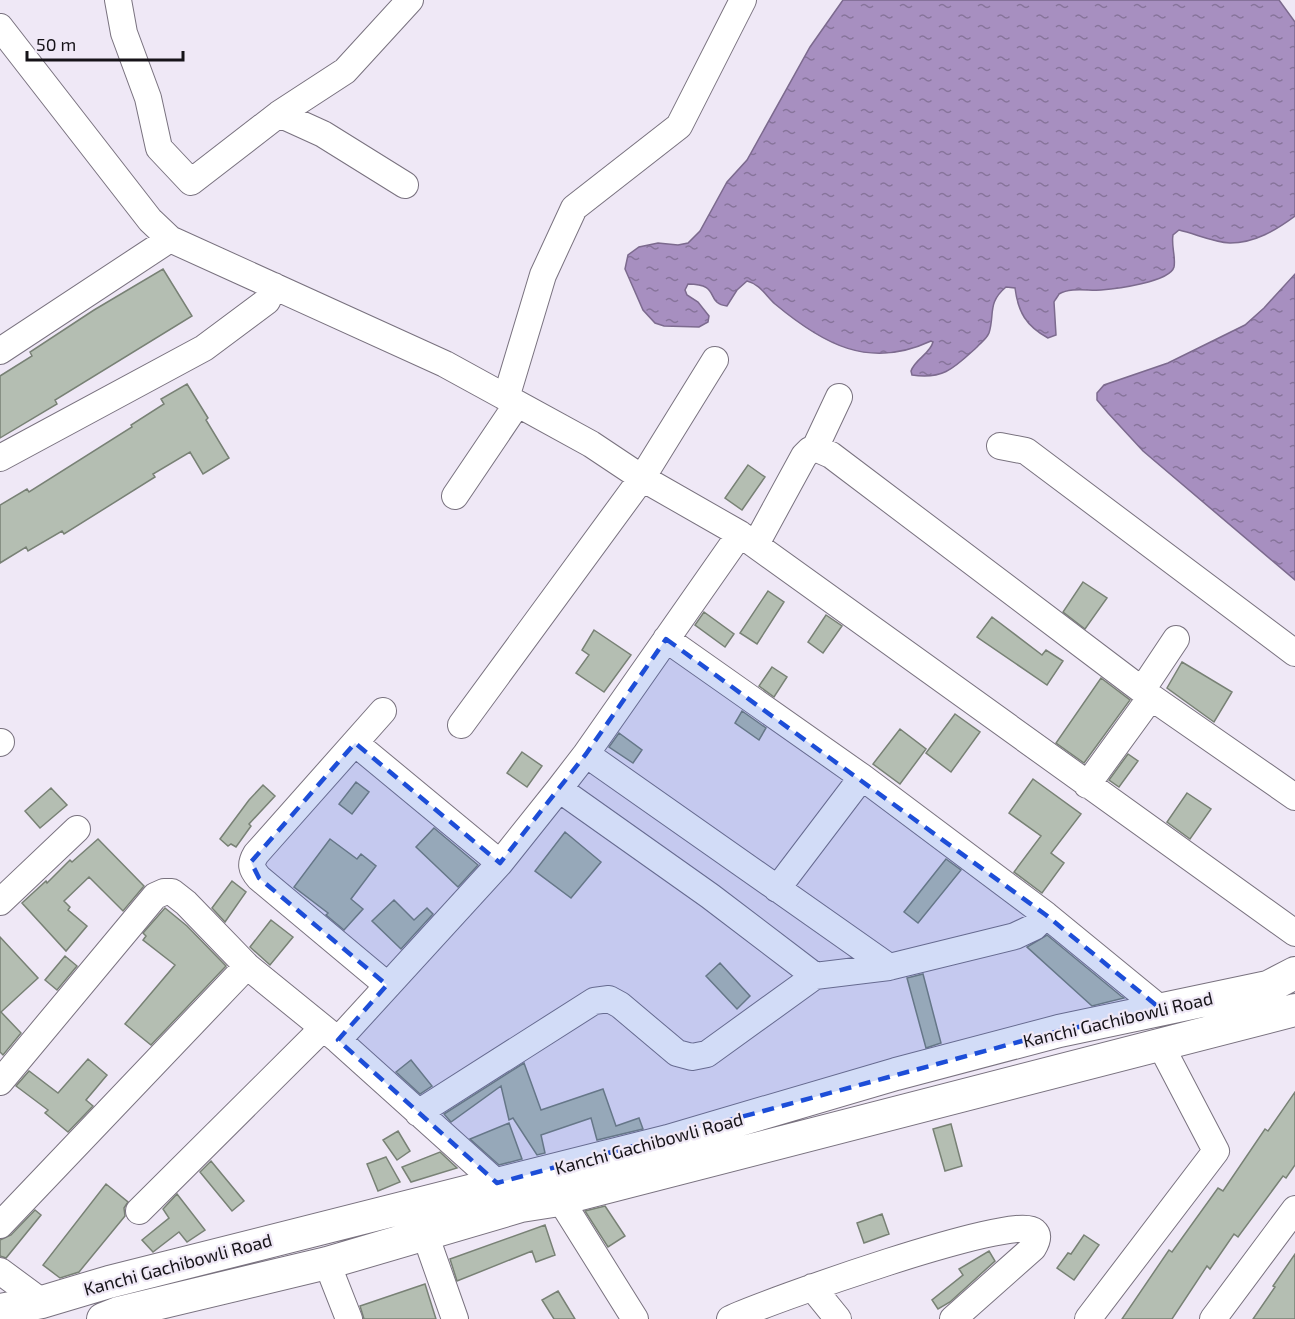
<svg xmlns="http://www.w3.org/2000/svg" width="1295" height="1319" viewBox="0 0 1295 1319" font-family="'Exo 2',sans-serif">
  <defs>
    <pattern id="water-ripples" width="26" height="14" patternUnits="userSpaceOnUse" patternTransform="scale(1.5)"><rect width="26" height="14" fill="#a78fc0"/><path d="M2 4q2-2 4 0t4 0M15 11q2-2 4 0t4 0" fill="none" stroke="#87749b"/></pattern>
  </defs>
  <rect width="100%" height="100%" fill="#efe8f6"/>
  <path fill="url(#water-ripples)" stroke="#7c6a8e" stroke-width="1.5" d="M843,0H1279L1295,22V216C1276,230 1255,243 1230,243C1213,242 1196,234 1179,230L1173,235C1171,246 1176,257 1174,267C1170,282 1115,289 1101,290C1088,291 1071,287 1059,294C1059,295 1054,301 1054,302L1056,335L1048,338C1026,326 1018,312 1015,288L1006,287C987,303 995,314 989,333C986,340 981,342 977,347C955,367 944,380 912,375L911,371C915,359 930,354 933,342L931,341C869,370 823,344 775,304C766,296 760,284 747,281L737,290L727,306C704,303 722,284 688,284L685,290L687,295L698,302L709,316L708,322L699,327L664,326L655,323L643,310L625,269L628,255L639,247L658,243L678,245L688,243L700,231L727,182L747,160L810,47Z
    M1295,274V580L1143,451L1108,413L1097,400V393L1104,385L1168,363L1245,325L1264,308Z"/>
  <path fill="#b4beb2" stroke="#788175" stroke-width="1.5" d="M163,269L192,316L55,400L57,404L0,438V376L32,356L30,352L94,310Z
    M187,384L208,418L206,420L229,458L203,474L190,452L153,474L155,477L64,534L62,531L28,551L26,547L0,563V505L27,489L29,492L132,427L131,425L164,404L161,399Z
    M748,465L765,477L742,510L725,498Z
    M1083,582L1107,598L1085,629L1063,612Z
    M768,591L784,602L757,644L740,633Z
    M704,612L734,634L725,647L695,625Z
    M826,615L842,626L823,653L808,642Z
    M992,617L1042,655L1046,650L1063,661L1047,685L977,637Z
    M594,630L631,655L604,692L576,673L589,655L582,650Z
    M1182,662L1232,692L1214,722L1167,688Z
    M772,667L787,677L774,697L759,686Z
    M1101,678L1130,700L1084,763L1056,743Z
    M742,711L766,728L759,740L735,723Z
    M955,714L980,732L951,772L926,753Z
    M900,729L926,749L900,784L873,764Z
    M619,733L642,750L633,763L609,747Z
    M522,752L542,766L527,787L507,773Z
    M1128,754L1138,761L1119,787L1109,780Z
    M1033,779L1081,814L1051,853L1064,863L1042,893L1014,872L1041,836L1009,813Z
    M356,782L369,792L352,814L339,804Z
    M263,785L275,796L249,824L251,826L236,847L231,844L228,846L220,839L249,800Z
    M51,788L67,805L40,828L25,811Z
    M1187,793L1211,809L1190,839L1167,822Z
    M434,828L478,865L458,887L416,847Z
    M565,832L601,862L571,898L535,871Z
    M98,839L144,886L123,911L89,877L64,901L70,907L68,910L87,926L66,951L22,903L46,881L47,883L70,860L72,862Z
    M330,839L357,859L361,854L376,866L351,899L363,909L344,930L326,915L328,913L294,887Z
    M946,859L961,870L918,923L904,912Z
    M232,881L246,892L225,922L212,908Z
    M394,900L414,920L427,908L433,914L401,949L372,921Z
    M165,908L187,926L226,966L151,1045L125,1024L175,965L143,940L146,936L143,933Z
    M271,920L293,937L270,965L250,947Z
    M1047,935L1121,996L1124,998L1092,1006L1027,947Z
    M0,937L38,978L1,1012L21,1033L3,1055L0,1052Z
    M65,956L77,966L57,990L45,980Z
    M720,963L750,996L737,1009L706,976Z
    M923,974L941,1043L926,1048L907,978Z
    M88,1059L107,1075L86,1100L93,1106L68,1132L45,1113L48,1110L16,1086L29,1071L58,1093Z
    M411,1060L432,1086L420,1094L396,1072Z
    M524,1063L541,1110L603,1089L616,1126L639,1118L643,1129L597,1140L591,1118L541,1135L545,1153L537,1155L513,1118L509,1120L501,1086L451,1122L444,1114Z
    M1295,1092V1165L1286,1178L1283,1176L1238,1237L1234,1234L1210,1269L1207,1266L1172,1319H1122L1169,1250L1172,1252L1218,1188L1223,1191L1265,1129L1268,1131Z
    M509,1123L522,1159L499,1165L470,1139Z
    M951,1124L962,1166L945,1171L933,1129Z
    M398,1131L410,1151L397,1160L383,1140Z
    M440,1152L457,1168L411,1182L402,1167Z
    M386,1157L400,1182L378,1191L367,1164Z
    M211,1161L244,1201L232,1211L200,1172Z
    M106,1184L128,1202L124,1208L125,1216L79,1272L60,1278L43,1265Z
    M177,1194L205,1230L187,1242L179,1232L153,1252L142,1240L169,1218L163,1209Z
    M605,1206L625,1236L608,1247L585,1211Z
    M35,1210L41,1215L6,1258L0,1256V1240L11,1235Z
    M882,1214L889,1234L864,1243L857,1223Z
    M545,1225L555,1255L536,1262L532,1251L457,1281L450,1259Z
    M1084,1235L1099,1245L1074,1280L1057,1268L1068,1253L1071,1254Z
    M989,1251L995,1261L950,1302L938,1309L932,1300L963,1275L959,1269Z
    M1295,1254V1319H1253L1275,1287L1273,1286Z
    M425,1284L436,1319H364L360,1306Z
    M558,1291L575,1319H554L542,1300Z"/>
  <g fill="none" stroke-linecap="round" stroke-linejoin="round">
    <defs>
      <path id="minor" d="M118,0L124,33L148,98L159,148L191,182L279,114L345,71L410,0
        M0,27L150,220L170,239
        M279,114L323,134L405,185
        M0,351L170,239L445,364L591,444L642,478L740,534L1295,933
        M506,398L543,275L574,208L679,126L743,0
        M1000,446L1026,451L1295,653
        M815,448L831,455L1151,697L1295,797
        M0,458L204,348L267,301L274,286
        M455,496L517,404
        M756,544L804,456L810,450L815,448L839,397
        M666,639L862,777L1046,915L1162,1010
        M1142,690L1176,639
        M383,711L256,854C250,864 251,869 259,878L387,985
        M461,725L642,478L715,360
        M0,743L1,742
        M355,743L500,863
        M586,754L889,967
        M1087,785L1151,697
        M559,789L710,896L815,976
        M777,889L862,777
        M0,902L77,829
        M338,1040L500,863L559,789L586,754L740,534
        M0,1082L155,896L164,892H172L186,903L247,966L338,1040L497,1183
        M418,1113L594,1001L609,999L620,1005L677,1053L692,1057L707,1054L815,976L889,967L1015,936L1034,927L1046,915
        M560,1199L635,1319
        M139,1211L323,1028
        M0,1225L247,966
        M425,1234L455,1319
        M327,1263L349,1319
        M0,1271L42,1302
        M812,1287L838,1319
        M730,1319C763,1303 1015,1213 1034,1231C1040,1236 1036,1243 1033,1248L953,1319
        M1088,1319L1216,1151L1160,1044
        M1213,1319L1295,1209"/>
      <path id="major" d="M0,1310L42,1302L109,1282L668,1141L896,1074L1059,1031L1268,987L1295,973
        M103,1319L118,1313L327,1263L521,1206L553,1201L1295,1010"/>
    </defs>
    <use href="#minor" stroke="#79727f" stroke-width="28"/>
    <use href="#major" stroke="#79727f" stroke-width="34"/>
    <use href="#minor" stroke="#fff" stroke-width="26"/>
    <use href="#major" stroke="#fff" stroke-width="32"/>
  </g>
  <path fill="#1d4ed8" fill-opacity="0.2" stroke="#1d4ed8" stroke-width="4.5" stroke-dasharray="12 8" stroke-linejoin="round" d="M666,639L1046,915L1162,1010L1059,1031L497,1183L338,1040L387,985L259,878L251,862L355,743L500,863L586,754Z"/>
  <g text-anchor="middle" stroke-width="4.5" stroke-linejoin="round" paint-order="stroke">
    <g font-size="18" fill="#161318" stroke="#efe8f6">
      <text transform="translate(1118 1020) rotate(-13)" y="6">Kanchi Gachibowli Road</text>
      <text transform="translate(649 1144) rotate(-15)" y="6">Kanchi Gachibowli Road</text>
      <text transform="translate(178 1265) rotate(-15)" y="6">Kanchi Gachibowli Road</text>
    </g>
  </g>
  <path d="M27 51v9h156v-9" fill="none" stroke="#161318" stroke-width="3"/>
  <text x="36" y="51" font-size="18" fill="#161318" stroke="#efe8f6" stroke-width="4.5" paint-order="stroke">50 m</text>
</svg>
